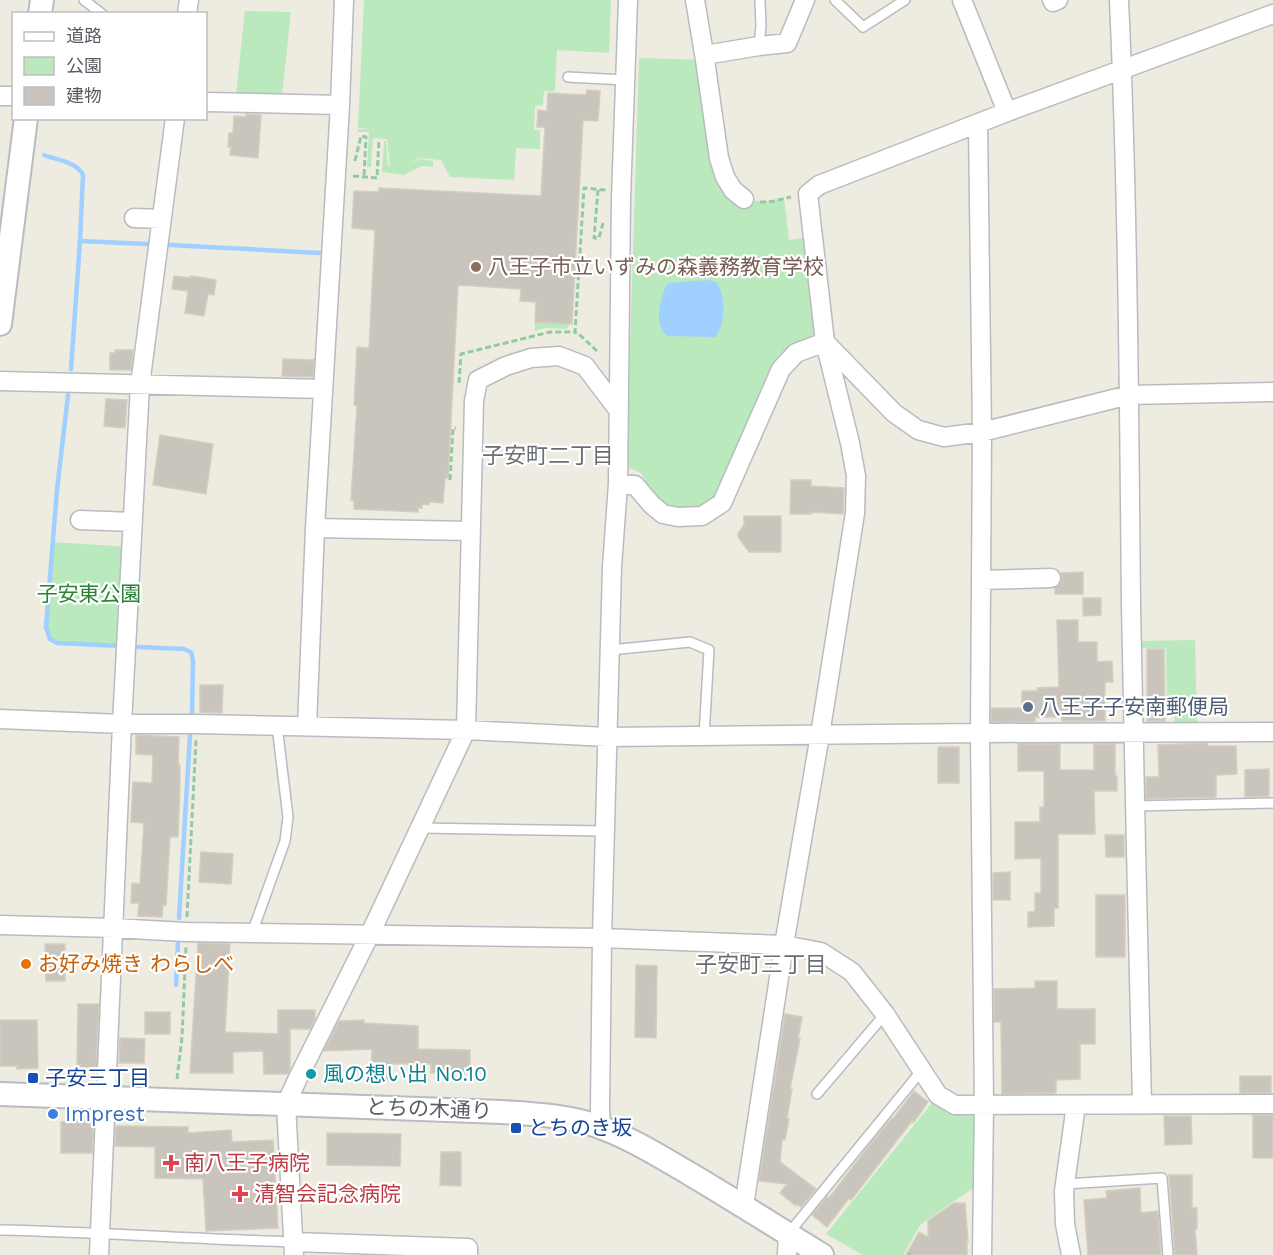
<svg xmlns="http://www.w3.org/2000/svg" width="1273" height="1255" viewBox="0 0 1273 1255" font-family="'Work Sans','Noto Sans JP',sans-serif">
  <rect width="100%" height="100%" fill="#eeece0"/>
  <path fill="#b9e9bc" d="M364,0H611L609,53L557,50L555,91H544L543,105L535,106L534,130H540V149L516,148L514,180L450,177L441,160L419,158L406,167L419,159L433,161V167L422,166L404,175L382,172L384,141H386L388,166H390L387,139L373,138L371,167H367L369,132H358V129H374L358,128Z
    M245,11L291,12L281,104L235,103Z
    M639,58L705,60L719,158L744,199C758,202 770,202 784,199L789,240L813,237L825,338L792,346L780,354L771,366L716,494L709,502L699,507L677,508L662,502L653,494L641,473L629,468L627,445Z
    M535,322L570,324L566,329L545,328L535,331Z
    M52,542L131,547L126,646L57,643L50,639L46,627Z
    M1195,640L1197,724H1175L1174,715H1167L1166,648H1138V641Z
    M937,1097L967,1108L978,1116L976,1186L921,1224L903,1255H863L826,1234Z"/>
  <path fill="#9fd0ff" d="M708,280L716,282C726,295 726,325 715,337L668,336C653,327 660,300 666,286L669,283Z"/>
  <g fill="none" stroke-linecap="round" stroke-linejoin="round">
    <path stroke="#9fd0ff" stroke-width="4.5" d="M44,155C57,160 77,162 83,175L80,241L71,369
      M80,241L148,244
      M170,245L319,253
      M68,395L57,490L46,627L50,639L57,643L121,646
      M138,647L184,649L191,652L193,661L192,714
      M179,918L190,735
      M176,985L178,942"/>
  </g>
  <path fill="#c9c5bd" stroke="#d3cebe" stroke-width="1.5" d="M587,90L600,91L598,121L583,120L572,324L535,322L536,302L520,301L521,289L458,285L448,478H445L443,503L429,502V505L422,504V508H418V512L354,509V501L351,500L357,406L354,405L357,347L369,348L375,230L352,228L354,191L379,192V188L541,196L545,127H537L538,110L547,111L548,93L586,95Z
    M246,114L261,115L258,158L230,155L231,147H228L229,133H233L234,116L246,117Z
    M174,276L191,278V276L216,280L214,295L208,294L204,316L185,313L188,291L172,289Z
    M115,350H133L131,370H110V353H115Z
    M283,359L314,360L313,377L282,376Z
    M106,399L127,400L125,428L104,426Z
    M160,435L213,444L206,494L153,485Z
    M791,480H811V486L844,488L843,514L811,512V514H790Z
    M744,516H781V552H749L738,537V533L744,525Z
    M1083,572V594H1055V588L1061,583L1062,577L1061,573Z
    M1083,598H1101V615L1083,616Z
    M1057,620H1078V642H1097V662L1112,661L1113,682H1105V721H1062V717H1035V722H991V708H1022V691H1038L1037,688L1059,687Z
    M1147,649H1164L1165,721H1147Z
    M200,685H223L222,713L200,712Z
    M136,735L179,737L178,765H180V783L178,837H170L166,905H163L162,917L138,916L139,903H131L132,883L140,884L144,823L131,822L133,782L152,783L153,755L136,754Z
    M1207,743L1208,746H1236L1237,774L1216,775V797L1146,799V777H1159L1158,745Z
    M1018,744H1060V770H1094V744H1115V776H1117V791H1094L1095,834H1058V908H1054V926L1028,927V912H1035V893H1041V858L1015,859V822H1040V807H1044V771H1018Z
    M938,747H959V783H938Z
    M1269,769V796L1245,797V770Z
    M1105,835H1124V857H1106Z
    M201,852L233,854L231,884L199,882Z
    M1010,872V900H993V873Z
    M1096,895H1125V957H1096Z
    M198,943L230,944L225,1032L278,1034V1010H315V1019L310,1029H290V1068L288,1074H264L263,1051L233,1052V1073H190Z
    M45,944H65V981H46Z
    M636,965L657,966L656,1038L635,1037Z
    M1035,981H1057V1009H1095V1044H1080V1079L1056,1080V1093L1002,1094L1001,1022H994V989L1035,988Z
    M78,1004H99L96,1067L93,1071H83L80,1065H77Z
    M145,1012H170V1034H145Z
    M785,1014L802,1017L798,1039H800L790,1089H792L787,1118L789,1119L785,1140H782L780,1162L816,1189L801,1207L797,1204L796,1206L780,1193L787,1184L759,1181Z
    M0,1020H37L38,1068L17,1069V1066H0Z
    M364,1020V1023L418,1026V1049L470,1050V1073H431V1064H392V1080H371L372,1049L324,1051L339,1021Z
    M120,1038L145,1039L144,1063H119Z
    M1240,1076H1271V1093H1240Z
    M914,1091L928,1102L914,1122L912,1121L891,1148L851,1200L849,1198L827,1227L812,1215L827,1197L829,1198L871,1143L892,1118L893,1119Z
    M1253,1115H1273V1158H1253Z
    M1164,1116H1191L1192,1144L1165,1145Z
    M94,1121L92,1153H61V1122Z
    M116,1126L188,1127V1133L231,1130L232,1142L273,1140L278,1228L206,1231L203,1179L155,1178V1147L115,1146Z
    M327,1133L401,1134L400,1166L327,1165Z
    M441,1152H461V1186L440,1185Z
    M1169,1175H1192V1208H1197V1229H1195L1197,1255H1175Z
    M1140,1188L1141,1213L1158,1211L1161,1255H1088L1084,1200L1107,1198L1106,1191Z
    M954,1203H965L968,1241H967V1255H906L919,1232L928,1237V1221Z"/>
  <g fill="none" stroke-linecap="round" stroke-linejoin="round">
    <defs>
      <path id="service" d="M84,0L102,14
        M835,0L863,27L905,0
        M759,46L761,26L760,0
        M568,77L625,80
        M610,650L690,642L709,650L704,736
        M1135,806L1273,803
        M421,828L605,831
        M252,933L285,841L288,817L277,726
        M817,1094L885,1014
        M1065,1184L1162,1178L1168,1255
        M0,1230C98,1232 196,1239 294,1242
        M788,1234L922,1070"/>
      <path id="minor" d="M695,0L705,60L719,158L725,177L733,190L744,199
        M962,0L1007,112
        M1052,0L1053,2L1058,0
        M1119,0C1128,201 1129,403 1131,605C1134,771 1138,938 1142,1104
        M187,14L189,0
        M705,55L759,46L787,43L805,0
        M0,96H14
        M206,102L340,105
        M134,218L161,219
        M0,381L323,389
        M618,484L635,485L652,505L663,514L678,517L702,516L722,503L781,369L796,353L825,342L894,413L918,430L944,437L982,432L1129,395L1273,392
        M80,520L133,522
        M315,528L470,531
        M981,580L1051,578
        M0,719L122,724H196L466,730L607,737L980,733L982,432L978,124
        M307,726L315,528L340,105L344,0
        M0,925L113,928L186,932L602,938L784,945L821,952L852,972L885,1014L938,1095L955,1105L1273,1104
        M601,1128L600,1108L602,938L612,567L618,484L621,198L628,0
        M744,1206L784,945L820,735L855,513L856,476L850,443L825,342L808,194L819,185L1007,112L1273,14
        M294,1242L468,1248V1255
        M99,1255L122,724L140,385L175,118
        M294,1255L286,1104L298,1078L370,934L466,730L474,401L478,380L506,366L531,358L559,356L585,366L619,411
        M787,1255L788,1234
        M982,1255L984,1105L980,733L1273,732
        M1071,1255L1065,1224L1064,1191L1076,1105"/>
      <path id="tertiary" d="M40,14L42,0
        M0,324L26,118
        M0,1094L502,1112C531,1114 560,1115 588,1123C624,1134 658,1155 690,1174C734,1200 778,1228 822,1255"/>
    </defs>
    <use href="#service" stroke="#b8bbc1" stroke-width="12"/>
    <use href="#minor" stroke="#b8bbc1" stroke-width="21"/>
    <use href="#tertiary" stroke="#b8bbc1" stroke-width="26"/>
    <path stroke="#92caa4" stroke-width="3" stroke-dasharray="6 3" stroke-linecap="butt" d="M355,161L361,136L366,137L364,177
      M353,176L377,178L379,139
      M598,190L594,238H599L603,223
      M760,202H769L791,197
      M597,351L581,336L575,332L584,188L606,190
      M459,383L461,354L550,332H575
      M450,480L453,428H456
      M187,917L196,740
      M177,1079L182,1037L186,947
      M909,1255L910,1253"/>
    <use href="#service" stroke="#fff" stroke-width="9"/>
    <use href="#minor" stroke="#fff" stroke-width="18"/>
    <use href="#tertiary" stroke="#fff" stroke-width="22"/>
  </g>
  <circle fill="#8d6e63" stroke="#fff" stroke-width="2" cx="476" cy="267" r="6"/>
  <circle fill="#5c6f8a" stroke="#fff" stroke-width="2" cx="1028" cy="707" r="6"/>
  <circle fill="#e8710a" stroke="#fff" stroke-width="2" cx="26" cy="964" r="6"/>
  <circle fill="#0f9aa8" stroke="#fff" stroke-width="2" cx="311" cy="1074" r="6"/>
  <g fill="#1a4fb4" stroke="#fff" stroke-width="2">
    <rect x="27" y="1072" width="12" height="12" rx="3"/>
    <rect x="510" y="1122" width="12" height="12" rx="3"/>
  </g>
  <circle fill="#3f7fe0" stroke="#fff" stroke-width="2" cx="53" cy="1114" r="6"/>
  <g fill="#e0444e" stroke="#fff" stroke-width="2">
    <path d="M168 1154h6v6h6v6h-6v6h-6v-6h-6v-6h6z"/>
    <path d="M237 1185h6v6h6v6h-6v6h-6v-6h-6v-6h6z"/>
  </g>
  <g text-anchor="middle" stroke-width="4.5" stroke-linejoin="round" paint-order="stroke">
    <g font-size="21" fill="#785e54" stroke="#fff" text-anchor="start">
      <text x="488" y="274">八王子市立いずみの森義務教育学校</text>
    </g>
    <g font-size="21" fill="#2a8233" stroke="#fff">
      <text x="89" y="601">子安東公園</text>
    </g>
    <g font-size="21" fill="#4e5e75" stroke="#fff" text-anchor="start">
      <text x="1040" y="714">八王子子安南郵便局</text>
    </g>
    <g font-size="21" fill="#c56008" stroke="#fff" text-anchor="start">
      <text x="38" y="971">お好み焼き わらしべ</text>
    </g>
    <g font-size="21" fill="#0d838f" stroke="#fff" text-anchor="start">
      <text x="323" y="1081">風の想い出 No.10</text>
    </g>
    <g font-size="21" fill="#164399" stroke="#fff" text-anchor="start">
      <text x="45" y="1085">子安三丁目</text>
      <text x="528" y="1135">とちのき坂</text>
    </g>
    <g font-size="21" fill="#595d63" stroke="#fff">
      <text transform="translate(429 1109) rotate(2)" y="7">とちの木通り</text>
    </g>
    <g font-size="21" fill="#366cbe" stroke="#fff" text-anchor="start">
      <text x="65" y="1121">Imprest</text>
    </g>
    <g font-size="21" fill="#be3a42" stroke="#fff" text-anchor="start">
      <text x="184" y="1170">南八王子病院</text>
      <text x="254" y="1201">清智会記念病院</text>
    </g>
    <g font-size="22" fill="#6a6f75" stroke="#fff">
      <text x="548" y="463">子安町二丁目</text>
      <text x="761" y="972">子安町三丁目</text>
    </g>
  </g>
  <rect x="12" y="12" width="195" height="108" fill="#ffffff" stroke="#bdbec1" stroke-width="1.5"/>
  <rect x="24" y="32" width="30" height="9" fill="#ffffff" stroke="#bdbec1" stroke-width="1.5"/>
  <text x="66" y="42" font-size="18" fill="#595d63">道路</text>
  <rect x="24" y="57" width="30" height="18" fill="#b9e9bc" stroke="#bdbec1" stroke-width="1.5"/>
  <text x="66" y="72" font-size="18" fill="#595d63">公園</text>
  <rect x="24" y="87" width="30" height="18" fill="#c9c5bd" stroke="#bdbec1" stroke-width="1.5"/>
  <text x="66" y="102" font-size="18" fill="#595d63">建物</text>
</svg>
